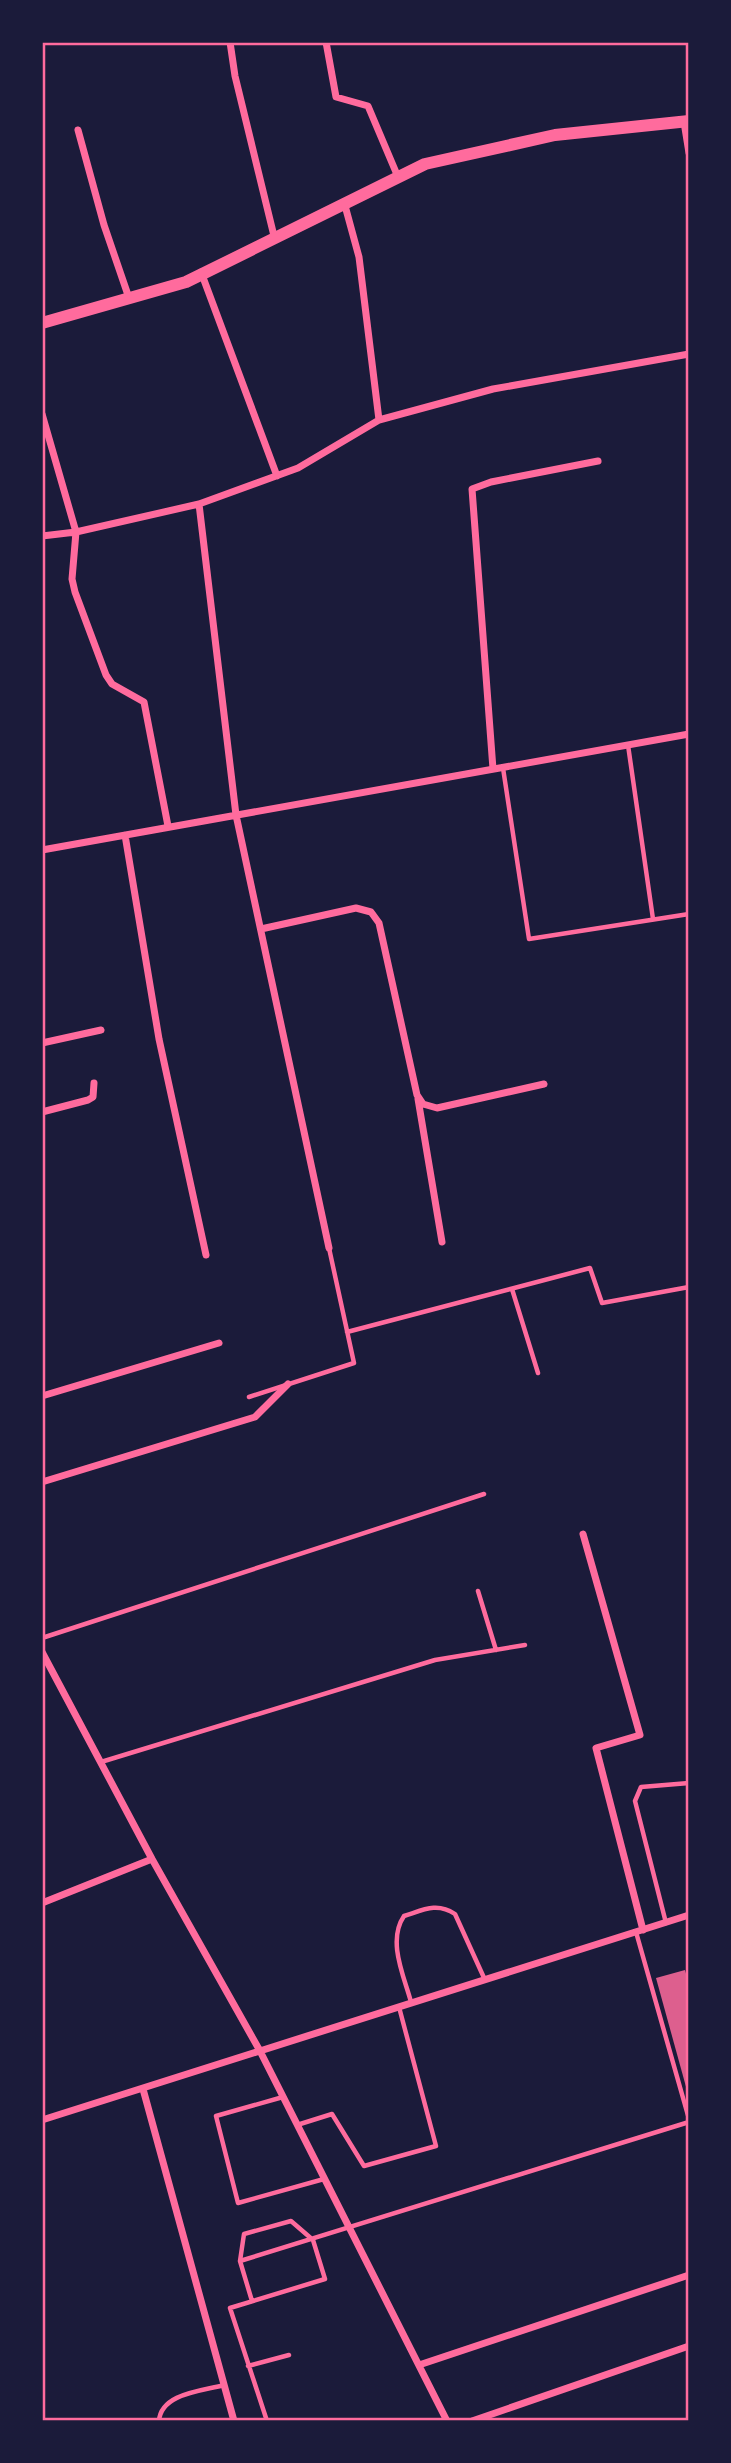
<svg xmlns="http://www.w3.org/2000/svg" width="731" height="2463" viewBox="0 0 731 2463" font-family="Commissioner,sans-serif">
  <rect width="100%" height="100%" fill="#1b1b3a"/>
  <path fill="#dd5f8e" d="M685,1970L689,1985L688,2094L656,1978Z"/>
  <g fill="none" stroke-linecap="round" stroke-linejoin="round">
    <path stroke="#ff6b9d" stroke-width="4.5" d="M628,745L653,919
      M503,768L529,939L689,914
      M512,1289L538,1373
      M347,1332L590,1268L602,1303L689,1287
      M249,1397L354,1363L329,1248
      M478,1591L496,1650
      M42,1638L484,1494
      M689,1692V1732
      M101,1762L435,1660L525,1645
      M666,1923L635,1801L641,1787L689,1783
      M636,1932L689,2119
      M411,2002C404,1976 387,1941 404,1916C423,1910 437,1902 455,1914L485,1980
      M283,2097L216,2116L238,2203L324,2179
      M297,2125L332,2114L364,2166L436,2146L399,2007
      M240,2261L689,2122
      M252,2301L240,2261L244,2234L291,2221L313,2240L325,2279L230,2308L267,2421
      M248,2366L289,2355
      M159,2421C161,2393 203,2391 224,2385"/>
    <path stroke="#ff6b9d" stroke-width="7" d="M230,42L235,76L274,236
      M326,42L336,97L368,106L398,177
      M684,122L689,153
      M78,130L104,225L129,298
      M344,202L359,257L379,420
      M201,272L277,476
      M42,414L76,532L72,579L75,592L106,675L112,684L144,702L168,826
      M199,504L236,815L329,1248
      M42,536L76,532L199,504L298,468L379,420L493,389L689,354
      M493,769L472,489L491,482L598,461
      M125,835L159,1039L206,1255
      M42,850L689,734
      M261,929L356,908L371,912L379,923L417,1095L423,1104L437,1108L544,1084
      M42,1043L101,1030
      M418,1099L442,1242
      M42,1112L88,1100L93,1097L94,1083
      M42,1396L219,1343
      M42,1482L255,1417L288,1384
      M583,1534L640,1735L596,1748L643,1930
      M42,1652L152,1859L260,2051L447,2421
      M42,1903L152,1859
      M143,2089L234,2421
      M42,2120L689,1915
      M419,2365L689,2275
      M472,2421L689,2346"/>
    <path stroke="#ff6b9d" stroke-width="12" d="M42,323L186,282L425,164L555,135L689,121"/>
  </g>
  <rect width="731" height="2463" fill="none" stroke="#1b1b3a" stroke-width="88"/>
  <rect x="44" y="44" width="643" height="2375" fill="none" stroke="#ff6b9d" stroke-width="2.5"/>
</svg>
